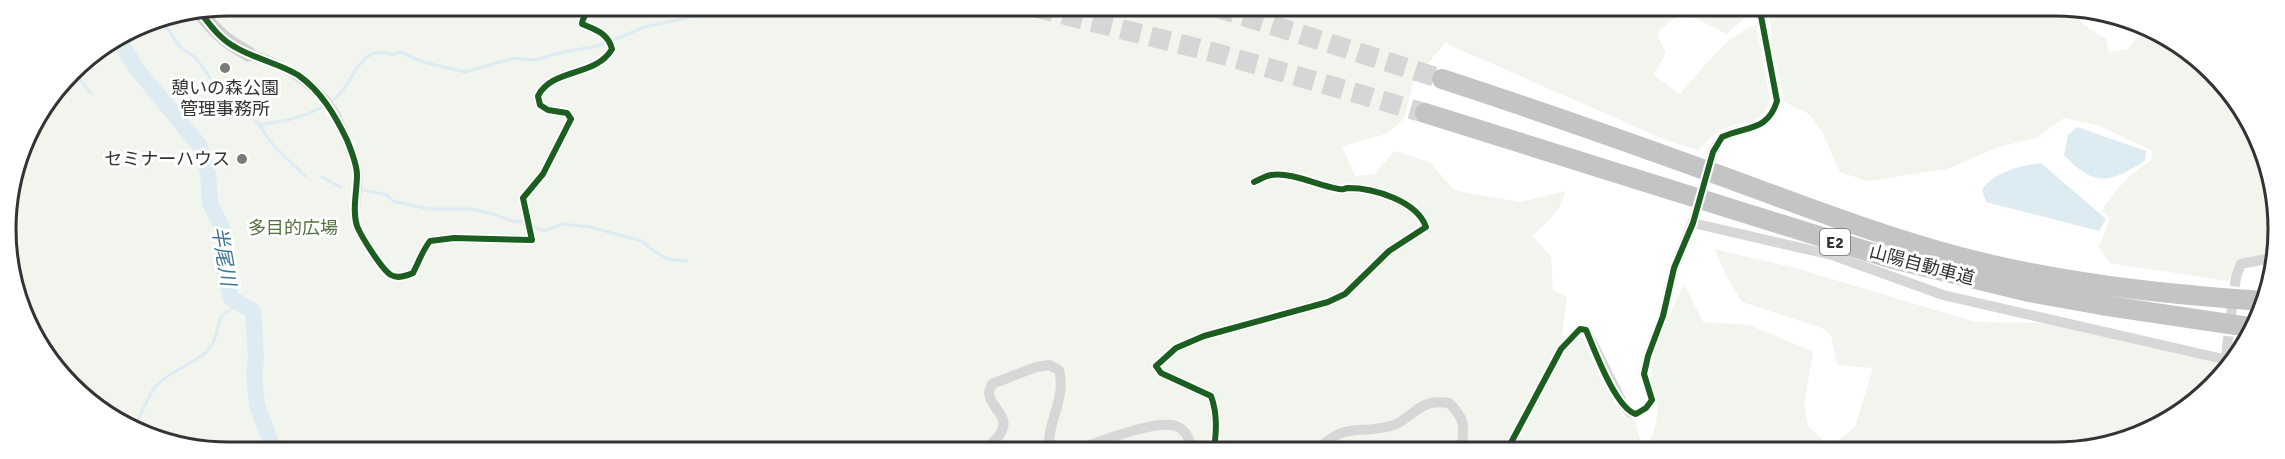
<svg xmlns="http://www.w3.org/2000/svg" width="2285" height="459" viewBox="0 0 2285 459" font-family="Signika,'Noto Sans JP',sans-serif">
  <rect width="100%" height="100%" fill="#fff"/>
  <path fill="#f1f5ed" d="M230,6L1746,8L1751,13L1726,34L1686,13L1670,21L1657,34L1666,53L1653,75L1680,94C1703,69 1724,37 1756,25L1770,98C1763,130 1739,118 1719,131C1711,136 1705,144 1698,150L1668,141L1445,43L1414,80L1404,119L1386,134L1342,146L1355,176L1375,174L1394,151L1430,162L1454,190L1468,193L1520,202L1565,191C1562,211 1546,223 1532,236L1551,256L1553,290L1567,297L1562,336L1583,338L1599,376L1624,417L1635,420L1643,450C1655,437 1659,415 1657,398C1656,392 1651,386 1651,380C1651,347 1671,313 1684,284L1703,322L1749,325L1813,352L1804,405L1808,426L1830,447L1855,427L1873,368L1837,365L1831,335L1822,328L1742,302L1727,277L1714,249L1795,268L1975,322L2048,323L2231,363L2213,388L2154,430L2070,452L201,451L130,430L61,377L18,301L6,215L29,131L72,71L144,23Z
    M1763,8H2083L2076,16L2085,26L2106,39L2109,52L2128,49L2144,28L2167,36L2233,93L2271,171L2277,254L2238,261L2228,281L2110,263L2099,247L2110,218L2102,211C2115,190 2129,174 2151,160L2153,151L2097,125L2064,118L2036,138L1998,147L1947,169L1867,181L1840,172L1823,133L1809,114L1784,102C1781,84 1776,67 1773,49C1770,34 1774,20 1763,8Z"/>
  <path fill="#ddebf3" d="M2077,127L2146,151L2145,161C2109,183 2095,188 2064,155L2068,135Z
    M2041,163L2106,219L2099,231L1986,202L1982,190C1994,172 2020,166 2041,163Z"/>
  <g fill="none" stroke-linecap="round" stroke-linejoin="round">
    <path stroke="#ddebf3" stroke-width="3" d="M161,20L182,49L196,58L213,82L239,96L273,145L305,176
      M75,69L81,81L91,93
      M259,125C280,122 303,118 322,107C327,104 334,100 338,96C354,80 361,42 392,55L400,52L423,62L465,72L514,58L535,60L563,52L598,46L645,27L736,7
      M322,177L341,187
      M364,190L387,195L393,201L429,209H471L490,213L512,221L524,222
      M532,226L545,231L562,224L590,227L642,241L654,251L668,259L687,261
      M130,430C143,418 145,399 156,386C171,369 198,363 209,349C225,329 208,318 238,306L237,303"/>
    <path stroke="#ddebf3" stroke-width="16" d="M119,40L136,68L200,146L208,173L210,203L224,232L223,268L231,298L253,311L256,360L254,375L257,405L274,451"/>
    <path stroke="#d6d6d6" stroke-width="10" stroke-dasharray="10 5" stroke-linecap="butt" d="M2227,346L2236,277"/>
    <path stroke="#d6d6d6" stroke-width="20" stroke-dasharray="20 10" stroke-linecap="butt" d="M1034,7L1220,54L1425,113
      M1215,7L1442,79"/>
    <path stroke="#d7d7d7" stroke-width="10" d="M249,54C282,64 319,84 336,116C344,133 353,152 357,171C360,189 351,209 357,226C361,236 382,270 391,275C398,279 406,276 413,273C419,262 422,251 430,241L454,238L532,240L523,198L543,174L571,119L567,113L548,110L540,105L538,96C552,68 596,77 612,49C608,33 596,30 582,24C583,13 592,10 601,6
      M1713,152L1722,137C1747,126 1768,131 1777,101L1761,16L1756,8
      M1693,223L1832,255L1943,295L2232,361
      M2236,277L2241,264L2277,257
      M2226,360L2227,346
      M982,452C988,446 996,441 1000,434C1012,416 990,409 989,393C989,390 991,387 992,384L1036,367L1049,365L1059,370C1066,395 1051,416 1049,440L1056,450L1062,452
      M1068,452C1094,445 1152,419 1176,426C1187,430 1190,441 1193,452
      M1214,452C1216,433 1218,415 1211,396L1161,373L1156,366L1176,348L1204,336L1328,302L1345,294L1389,251L1426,227C1417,201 1374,188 1348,188C1341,189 1345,190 1339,189C1318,186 1293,172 1271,175C1265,176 1259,180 1254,182
      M1315,452C1346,421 1355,435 1391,426C1406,422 1416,406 1431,403C1436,401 1444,403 1449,403C1467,420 1464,429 1461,452
      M1506,452L1561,349L1580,329L1586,330L1624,406L1630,413L1636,414L1646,408L1652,400L1644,374L1648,356L1663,316L1674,268L1694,219"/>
    <path stroke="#d0d0d0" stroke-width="15" d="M200,12C214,31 228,43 249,54"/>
    <path stroke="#c4c4c4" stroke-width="20" d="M1442,79C1534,109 1625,141 1716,174C1796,203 1877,235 1960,257C2059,283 2162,294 2264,301
      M1425,113L1889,258L2029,292L2101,305L2256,328"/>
    <path stroke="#d7d7d7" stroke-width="10" d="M1694,219L1713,152"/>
    <defs>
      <path id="cycleway" d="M200,12C210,25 220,39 235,47C255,59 278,63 298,75C321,91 335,115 347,140C351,150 357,164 357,175C357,191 352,210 357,226C361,236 382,270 391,275C398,279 406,276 413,273C419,262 422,251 430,241L454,238L532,240L523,198L543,174L571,119L567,113L548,110L540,105L538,96C552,68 596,77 612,49C608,33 596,30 582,24C583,13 592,10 601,6
        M1214,452C1216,433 1218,415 1211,396L1161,373L1156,366L1176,348L1204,336L1328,302L1345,294L1389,251L1426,227C1417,201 1374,188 1348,188C1341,189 1345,190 1339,189C1318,186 1293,172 1271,175C1265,176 1259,180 1254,182
        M1506,452L1561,349L1580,329L1586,330C1594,349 1616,409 1636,414L1646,408L1652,400L1644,374L1648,356L1663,316L1674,268L1693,223L1713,152L1722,137C1747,126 1768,131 1777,101L1761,16L1756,8"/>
    </defs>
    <use href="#cycleway" stroke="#fff" stroke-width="10"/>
    <use href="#cycleway" stroke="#1b5e20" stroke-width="6"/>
  </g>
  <g fill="#7a7a7a" stroke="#fff" stroke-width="2">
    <circle cx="225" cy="68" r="6"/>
    <circle cx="242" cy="159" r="6"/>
  </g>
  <g text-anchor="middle" stroke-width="6" stroke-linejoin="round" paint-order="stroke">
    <rect fill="#fff" stroke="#707070" stroke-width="1.5" x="1820" y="229" width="30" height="26" rx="4.5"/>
    <g font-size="16" font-weight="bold" fill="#333">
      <text x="1835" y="248">E2</text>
    </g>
    <g font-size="18" fill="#333" stroke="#fff">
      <text x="225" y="94">憩いの森公園<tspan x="225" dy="21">管理事務所</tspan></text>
      <text x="230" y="165" text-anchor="end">セミナーハウス</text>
    </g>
    <g font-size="18" fill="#56703f" stroke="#fff">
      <text x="293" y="234">多目的広場</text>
    </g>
    <g font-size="18" fill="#333" stroke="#fff">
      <text transform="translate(1922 265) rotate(15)" y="6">山陽自動車道</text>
    </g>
    <g font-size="20" font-style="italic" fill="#3f7597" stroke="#fff">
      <text transform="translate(224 256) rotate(80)" y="7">半尾川</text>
    </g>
  </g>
  <path d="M0 0H2285V459H0ZM229 16H2055A213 213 0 0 1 2268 229V229A213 213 0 0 1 2055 442H229A213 213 0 0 1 16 229V229A213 213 0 0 1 229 16Z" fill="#fff" fill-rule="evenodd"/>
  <path fill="none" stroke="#333" stroke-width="3" d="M229 16H2055A213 213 0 0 1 2268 229V229A213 213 0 0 1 2055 442H229A213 213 0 0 1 16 229V229A213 213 0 0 1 229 16Z"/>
</svg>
